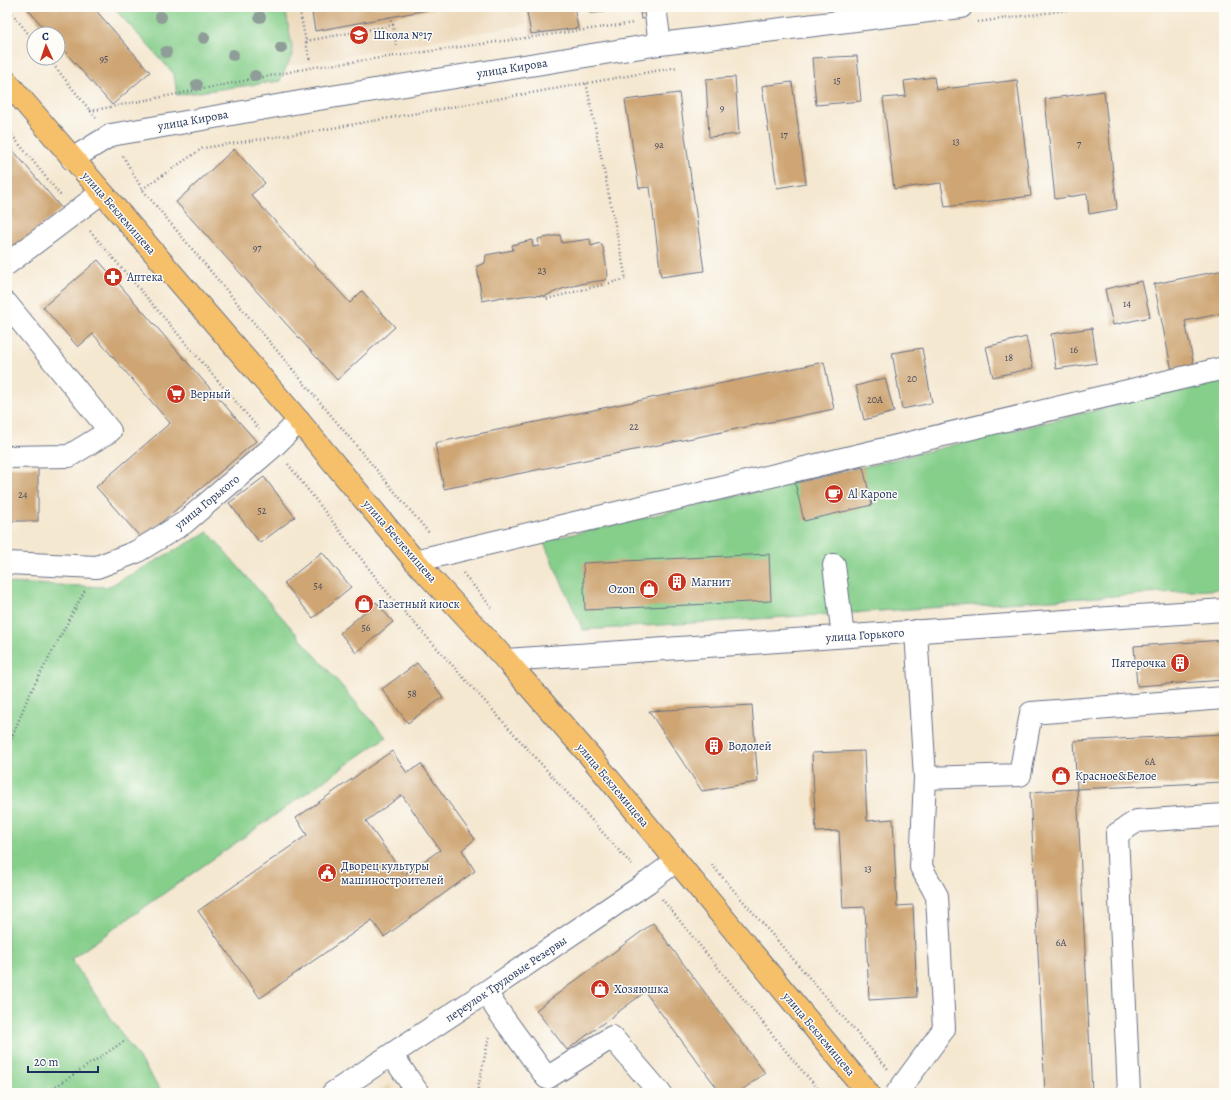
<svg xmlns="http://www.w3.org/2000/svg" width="1231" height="1100" viewBox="0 0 1231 1100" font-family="Alegreya,serif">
  <rect width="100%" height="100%" fill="#fdfcf7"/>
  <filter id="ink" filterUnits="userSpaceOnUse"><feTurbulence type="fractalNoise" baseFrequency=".025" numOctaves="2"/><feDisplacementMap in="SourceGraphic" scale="8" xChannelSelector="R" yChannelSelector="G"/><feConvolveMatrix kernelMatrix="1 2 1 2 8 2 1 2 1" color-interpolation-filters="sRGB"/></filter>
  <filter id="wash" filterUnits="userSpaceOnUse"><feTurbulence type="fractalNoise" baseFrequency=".012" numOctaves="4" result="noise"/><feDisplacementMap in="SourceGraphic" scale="16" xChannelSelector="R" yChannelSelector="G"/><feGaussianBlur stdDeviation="0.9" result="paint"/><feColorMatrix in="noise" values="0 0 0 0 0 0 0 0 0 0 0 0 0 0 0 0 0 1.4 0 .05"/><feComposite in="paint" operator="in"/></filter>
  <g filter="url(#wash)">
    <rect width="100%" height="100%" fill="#f5e8d1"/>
    <path fill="#ecd8ba" d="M244,7H523L527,24L273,69Z
      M390,1084L396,1093H375Z"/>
    <path fill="#86cf8b" stroke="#507f74" d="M113,7H285L293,53L280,81L177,95L174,74Z
      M1224,379V589L583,630L543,541L863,467Z
      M208,532L386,737L71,959L126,1040L163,1093H7V583L108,587Z"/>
    <g id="blocks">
      <path fill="#cea573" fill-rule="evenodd" d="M26,7H93L150,72L112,105L58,44V34H49Z
        M311,7H438V8L315,31Z
        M526,7H574L578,28L531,34Z
        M589,7H621L622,10L589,13Z
        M648,11V18L641,19L640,12Z
        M857,56L861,101L816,105L812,58Z
        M735,77L739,134L709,137L706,79Z
        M934,77L936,90L1017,80L1031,196L945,207L941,183L894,189L883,98L906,96L904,81Z
        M792,82L806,183L777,188L762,86Z
        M1104,91L1117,209L1089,214L1087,194L1055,199L1045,99Z
        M679,93L704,271L661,277L650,187L639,188L625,100Z
        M7,143L62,209L7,255Z
        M234,149L265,183L251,195L350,303L362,291L395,327L337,380L176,202Z
        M560,235L562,243L590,239L591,246L600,243L603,247L608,275L605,280L585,283L562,289L545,296L530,295L509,298L502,297L482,301L477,266L485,263L486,255L513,250L512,245L532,240L533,247L539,246L538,239Z
        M98,260L256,441L142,539L96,487L170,423L93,334L78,347L43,307Z
        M1224,270V313L1185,321L1194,366L1172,371L1154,284Z
        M1142,281L1150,317L1113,325L1105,289Z
        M1092,328L1097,363L1056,369L1051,334Z
        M1026,337L1033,368L993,377L986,347Z
        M922,348L932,403L902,409L892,353Z
        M824,362L834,409L444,489L435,443Z
        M885,378L894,412L864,420L856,386Z
        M7,467H38V521H7Z
        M863,467L872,505L804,521L795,483Z
        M264,477L295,517L260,543L229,503Z
        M322,552L351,587L313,618L284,583Z
        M769,554L771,601L585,610L583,563Z
        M376,602L393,622L356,653L340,633Z
        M1224,640V680L1137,686L1134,646Z
        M417,663L443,697L408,723L382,689Z
        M752,705L758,782L702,791L649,711Z
        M1224,734V782L1077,789L1074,741Z
        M392,751L407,773L421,764L475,839L462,850L475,871L384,937L372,920L260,998L198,911L307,835L296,818ZM402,795L440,850L404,875L366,821Z
        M864,751L867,821L893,819L897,906L913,905L917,997L869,1000L865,907L843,908L839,831L816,832L812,753Z
        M1077,789L1092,1093H1045L1030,792Z
        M653,923L765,1073L738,1093H721L645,992L567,1050L536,1010Z"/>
    </g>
  </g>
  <g filter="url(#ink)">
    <use href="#blocks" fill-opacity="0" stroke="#677086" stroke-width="1"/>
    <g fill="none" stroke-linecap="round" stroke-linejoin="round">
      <defs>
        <path id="minor" d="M655,7L660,44
          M72,159L111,135L300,102L660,44L961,7
          M7,264L101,193
          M7,304L110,431L69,456L7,457
          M415,561L1224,368
          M7,563L97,567L136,552L184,523L274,446L299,421
          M834,565L843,636
          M506,660L1224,610
          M925,778L1020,775L1031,713L1224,698
          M486,992L496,1008L547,1078L612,1037L660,1093
          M392,1055L418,1093
          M333,1093L486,992L648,882L676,861
          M897,1093L944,1029L937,896L921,867L925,778L916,631
          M1129,1093L1117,834L1137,821L1224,815"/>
        <path id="major" d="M7,82L299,421L415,561L506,660L590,756L868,1093"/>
      </defs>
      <use href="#minor" stroke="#677086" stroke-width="24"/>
      <use href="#major" stroke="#677086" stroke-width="24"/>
      <path stroke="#677086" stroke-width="2.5" stroke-dasharray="1 3" stroke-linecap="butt" d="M7,7L34,41
        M299,7L310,62
        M389,17L393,25
        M978,22L1090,7
        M306,41L393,25L396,46
        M48,58L96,118
        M90,111L315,67L634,23
        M7,129L61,196
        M123,156L142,189L430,534
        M142,189L203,148L321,130L678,67
        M90,231L259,429
        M545,296L546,299L626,279L586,82
        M288,464L390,596L632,865
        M463,573L492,608
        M7,750L28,697L85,590
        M712,865L888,1069
        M662,899L798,1066L822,1093
        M46,1093L126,1040
        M477,1093L489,1037"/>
      <use href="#minor" stroke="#fff" stroke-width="22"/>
      <use href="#major" stroke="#f6c06b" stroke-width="22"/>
    </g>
    <g fill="#8f9d99">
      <circle cx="161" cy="17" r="6"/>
      <circle cx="260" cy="17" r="6"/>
      <circle cx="204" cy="38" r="6"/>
      <circle cx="281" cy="48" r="6"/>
      <circle cx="166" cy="52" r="6"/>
      <circle cx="233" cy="55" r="6"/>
      <circle cx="255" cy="76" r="6"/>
      <circle cx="197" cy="85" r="6"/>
    </g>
  </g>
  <defs>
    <symbol id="school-disc" viewBox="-11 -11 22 22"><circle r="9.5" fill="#c8321e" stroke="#fdfcf7"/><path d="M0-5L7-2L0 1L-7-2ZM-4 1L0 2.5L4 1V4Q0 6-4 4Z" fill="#fff"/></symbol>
    <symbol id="pharmacy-disc" viewBox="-11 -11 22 22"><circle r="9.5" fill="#c8321e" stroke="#fdfcf7"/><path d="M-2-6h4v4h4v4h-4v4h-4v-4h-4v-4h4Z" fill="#fff"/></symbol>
    <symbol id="supermarket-disc" viewBox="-11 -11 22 22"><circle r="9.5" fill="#c8321e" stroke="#fdfcf7"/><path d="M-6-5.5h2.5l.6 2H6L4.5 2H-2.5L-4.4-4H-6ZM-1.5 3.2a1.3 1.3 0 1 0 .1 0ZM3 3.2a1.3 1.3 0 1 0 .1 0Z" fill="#fff"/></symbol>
    <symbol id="cafe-disc" viewBox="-11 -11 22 22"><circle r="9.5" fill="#c8321e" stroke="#fdfcf7"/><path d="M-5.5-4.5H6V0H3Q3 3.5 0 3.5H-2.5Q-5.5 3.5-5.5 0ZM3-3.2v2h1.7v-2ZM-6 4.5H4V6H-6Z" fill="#fff"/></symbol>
    <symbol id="building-disc" viewBox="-11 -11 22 22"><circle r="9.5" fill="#c8321e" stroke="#fdfcf7"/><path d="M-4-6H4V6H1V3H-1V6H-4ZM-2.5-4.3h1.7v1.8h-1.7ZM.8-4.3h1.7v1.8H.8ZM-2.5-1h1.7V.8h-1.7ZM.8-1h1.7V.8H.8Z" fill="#fff"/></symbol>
    <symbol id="shop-disc" viewBox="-11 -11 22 22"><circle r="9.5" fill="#c8321e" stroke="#fdfcf7"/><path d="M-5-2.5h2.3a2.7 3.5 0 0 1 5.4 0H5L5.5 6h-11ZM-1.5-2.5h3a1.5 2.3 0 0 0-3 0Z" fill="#fff"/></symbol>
    <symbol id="civic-disc" viewBox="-11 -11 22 22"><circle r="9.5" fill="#c8321e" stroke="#fdfcf7"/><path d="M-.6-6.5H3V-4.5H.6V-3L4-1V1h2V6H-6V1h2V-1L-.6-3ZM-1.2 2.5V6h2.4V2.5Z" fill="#fff"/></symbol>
  </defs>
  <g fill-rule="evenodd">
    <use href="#school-disc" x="348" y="24" width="22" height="22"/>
    <use href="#pharmacy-disc" x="102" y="266" width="22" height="22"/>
    <use href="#supermarket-disc" x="165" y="383" width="22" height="22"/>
    <use href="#cafe-disc" x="823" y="483" width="22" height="22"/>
    <use href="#building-disc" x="666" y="571" width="22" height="22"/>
    <use href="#shop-disc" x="638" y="578" width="22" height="22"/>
    <use href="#shop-disc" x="353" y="593" width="22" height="22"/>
    <use href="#building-disc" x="1169" y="652" width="22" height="22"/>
    <use href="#building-disc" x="703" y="735" width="22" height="22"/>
    <use href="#shop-disc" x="1050" y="765" width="22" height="22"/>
    <use href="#civic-disc" x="316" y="862" width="22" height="22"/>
    <use href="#shop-disc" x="589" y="978" width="22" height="22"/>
  </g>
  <g text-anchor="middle" stroke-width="3" stroke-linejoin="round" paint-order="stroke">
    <g font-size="10" fill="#484c63">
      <text x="104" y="62">95</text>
      <text x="837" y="84">15</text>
      <text x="722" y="111">9</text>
      <text x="784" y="138">17</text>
      <text x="956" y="145">13</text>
      <text x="1079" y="147">7</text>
      <text x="659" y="148">9а</text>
      <text x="257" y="251">97</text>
      <text x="542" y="274">23</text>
      <text x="1127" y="307">14</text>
      <text x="1074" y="353">16</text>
      <text x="1009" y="361">18</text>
      <text x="912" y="382">20</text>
      <text x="875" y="403">20А</text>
      <text x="634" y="430">22</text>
      <text x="23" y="498">24</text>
      <text x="262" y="514">52</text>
      <text x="318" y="589">54</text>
      <text x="366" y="631">56</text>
      <text x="412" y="697">58</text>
      <text x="1150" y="765">6А</text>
      <text x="868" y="872">13</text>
      <text x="1061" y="946">6А</text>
    </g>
    <g font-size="12" fill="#1b2f5e" stroke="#fdfcf7" text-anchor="start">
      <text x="373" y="39">Школа №17</text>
      <text x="127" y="281">Аптека</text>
      <text x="190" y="398">Верный</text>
      <text x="848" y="498">Al Kapone</text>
      <text x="691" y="586">Магнит</text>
      <text x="635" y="593" text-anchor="end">Ozon</text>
      <text x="378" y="608">Газетный киоск</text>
      <text x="1166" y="667" text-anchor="end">Пятерочка</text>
      <text x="728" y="750">Водолей</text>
      <text x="1075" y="780">Красное&amp;Белое</text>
      <text x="341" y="870">Дворец культуры<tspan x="341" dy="14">машиностроителей</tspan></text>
      <text x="614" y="993">Хозяюшка</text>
    </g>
    <g font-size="12" fill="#1b2f5e" stroke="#fdfcf7">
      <text transform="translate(512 68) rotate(-9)" y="4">улица Кирова</text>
      <text transform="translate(193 120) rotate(-10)" y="4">улица Кирова</text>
      <text transform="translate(119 213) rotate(49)" y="4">улица Беклемищева</text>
      <text transform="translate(207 502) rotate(-39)" y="4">улица Горького</text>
      <text transform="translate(400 541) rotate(49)" y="4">улица Беклемищева</text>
      <text transform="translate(865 635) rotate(-4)" y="4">улица Горького</text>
      <text transform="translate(613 785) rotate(50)" y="4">улица Беклемищева</text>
      <text transform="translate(506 979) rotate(-34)" y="4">переулок Трудовые Резервы</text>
      <text transform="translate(819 1034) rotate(50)" y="4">улица Беклемищева</text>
    </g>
  </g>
  <rect width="1231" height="1100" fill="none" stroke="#fdfcf7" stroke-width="24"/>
  <g transform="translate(46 46) rotate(357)"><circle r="19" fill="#fdfcf7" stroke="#a3aaba"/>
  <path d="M0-3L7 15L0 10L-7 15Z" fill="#c8321e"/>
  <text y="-6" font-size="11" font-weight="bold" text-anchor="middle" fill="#1b2f5e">С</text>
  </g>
  <path d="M28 1066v6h70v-6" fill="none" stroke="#1b2f5e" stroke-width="2"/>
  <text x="34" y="1066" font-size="12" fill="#1b2f5e" stroke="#fdfcf7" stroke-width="3" paint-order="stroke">20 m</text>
</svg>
